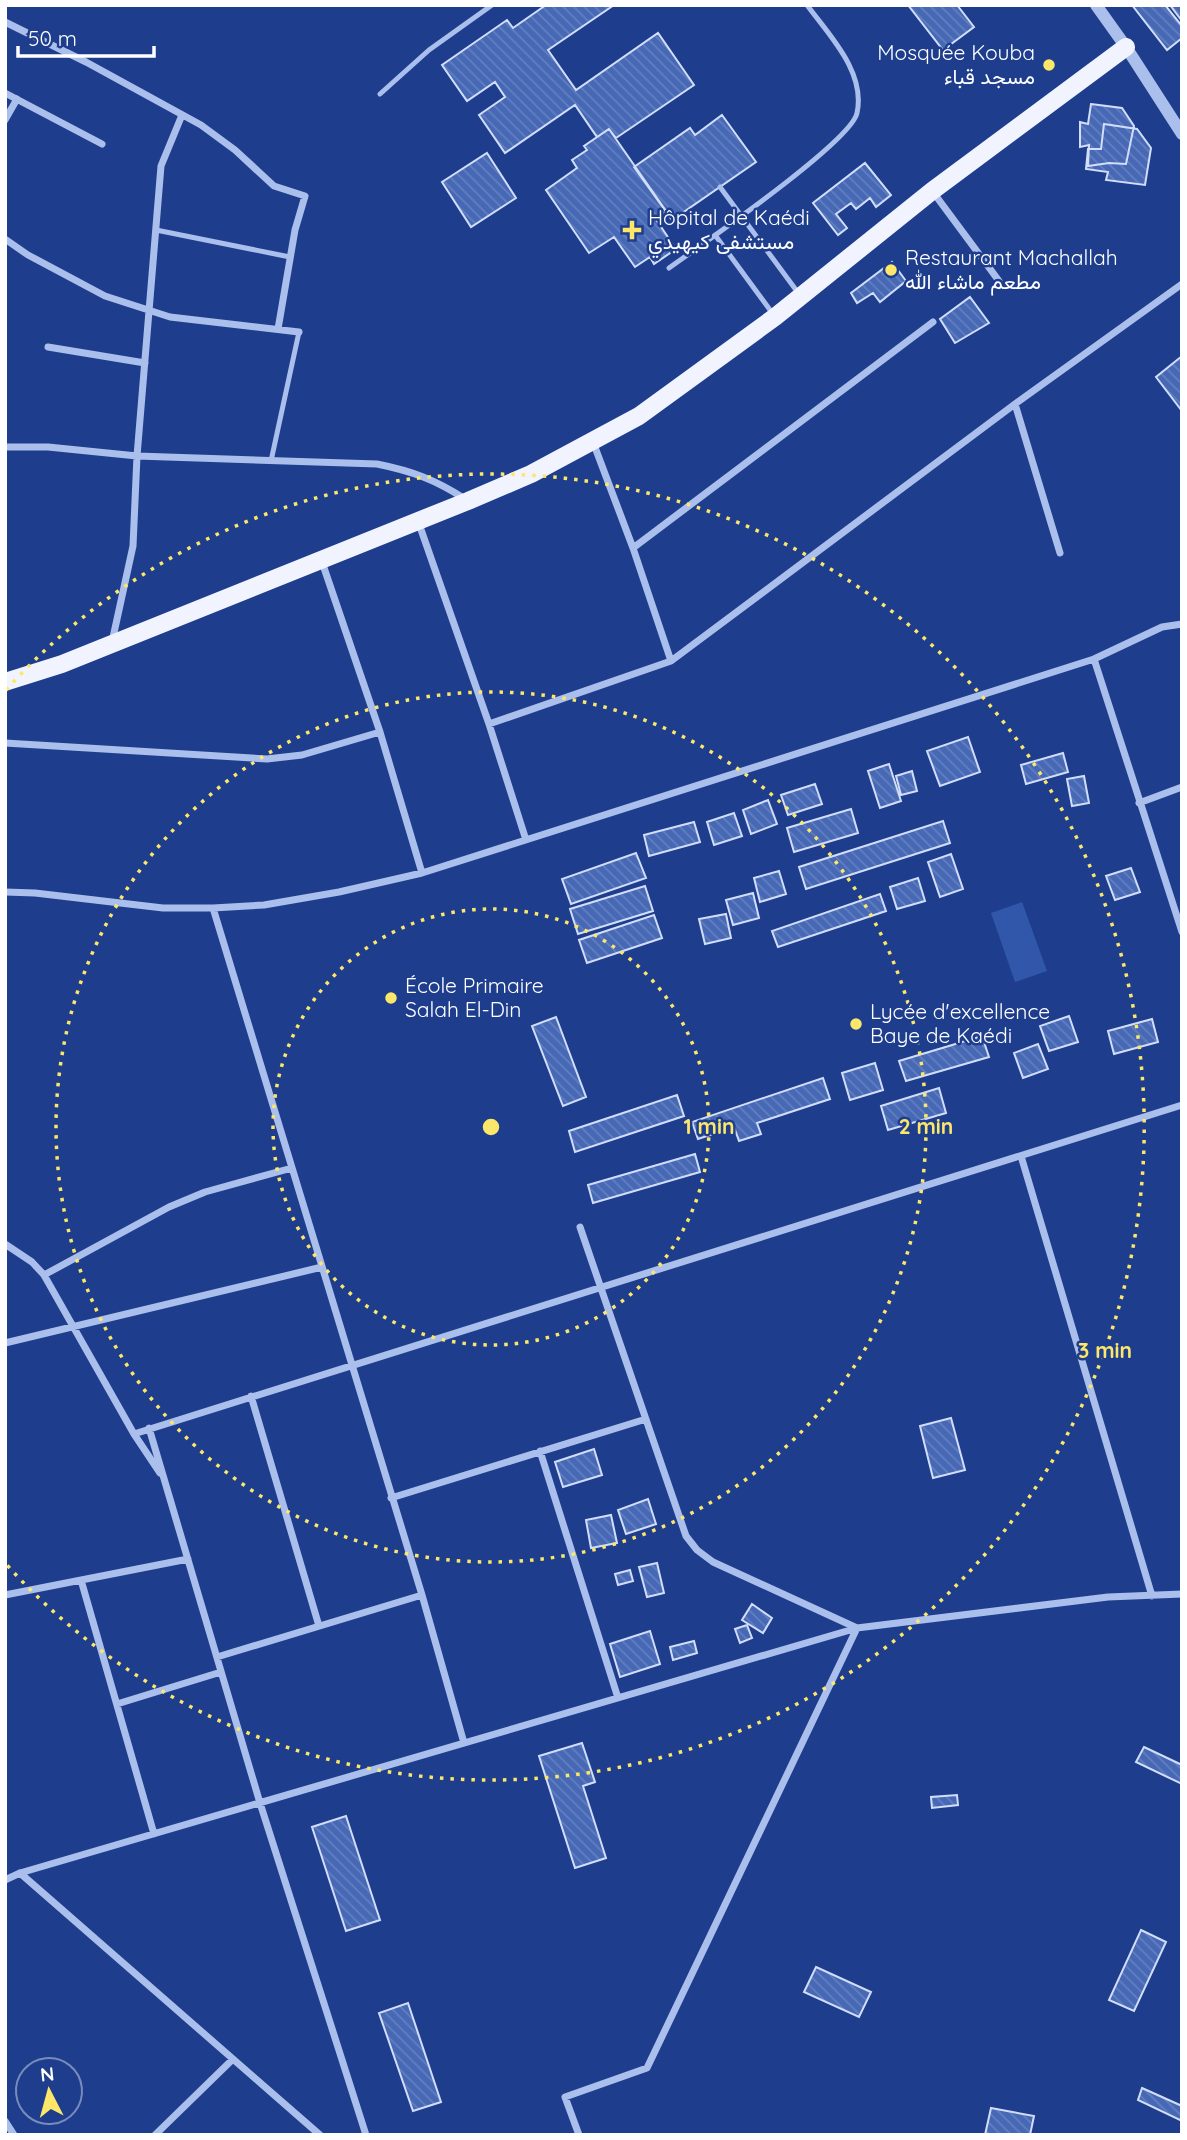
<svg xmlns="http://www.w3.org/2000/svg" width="1187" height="2140" viewBox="0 0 1187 2140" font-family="Quicksand,Vazirmatn,sans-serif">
  <defs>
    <pattern id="building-back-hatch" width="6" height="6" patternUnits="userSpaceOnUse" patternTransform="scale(1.75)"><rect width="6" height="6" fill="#4668b5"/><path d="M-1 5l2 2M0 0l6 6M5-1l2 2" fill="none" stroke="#627fc0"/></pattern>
  </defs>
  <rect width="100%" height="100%" fill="#1e3e8d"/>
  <path fill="#3157ab" d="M1022,902L1047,971L1015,982L991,913Z"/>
  <path fill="url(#building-back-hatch)" stroke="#d1ddf9" stroke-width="2" d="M546,5H614L548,50L576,90L658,33L694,85L616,138L609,129L597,137L575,105L505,153L479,115L505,97L495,82L467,101L442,65L507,20L513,28Z
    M908,5H957L974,27L943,50Z
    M1132,5H1165L1182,26V38L1167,50Z
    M1170,5H1182V21Z
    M1091,104L1122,108L1134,126L1126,164L1109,163L1088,166L1089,145L1080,147V122L1088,124Z
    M722,115L756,162L672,220L634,167L690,128L695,135Z
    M1104,124L1137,129L1151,148L1145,185L1106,180L1108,172L1086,169L1088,149H1101Z
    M609,129L666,211L655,218L676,249L654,264L650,257L635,267L614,237L589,253L546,190L577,168L572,160L587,150L584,146Z
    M487,153L516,198L471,227L442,182Z
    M865,163L891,195L876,207L870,198L856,209L851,203L836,214L847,228L838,235L813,203Z
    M892,262L906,281L880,302L873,293L857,303L851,293Z
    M970,297L989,323L955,343L940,319Z
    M1182,356V411L1156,377Z
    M968,737L980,772L940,786L927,751Z
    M1063,753L1068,772L1026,784L1021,765Z
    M889,764L901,801L880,808L868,771Z
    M912,771L917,791L901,795L896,776Z
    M1084,776L1089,803L1072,806L1067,779Z
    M815,784L822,804L788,815L781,795Z
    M768,800L777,824L751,834L743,810Z
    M851,809L858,833L794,852L787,828Z
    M734,813L742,836L714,845L707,822Z
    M943,821L950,843L806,889L799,867Z
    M694,822L700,842L649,856L644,835Z
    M636,853L646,878L571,904L562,879Z
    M951,854L963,889L940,897L928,862Z
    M1131,868L1140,892L1115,900L1106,876Z
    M779,871L786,894L760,902L754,878Z
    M918,878L925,901L897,909L890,887Z
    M645,886L653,911L578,934L570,909Z
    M753,893L759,918L733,925L726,900Z
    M880,894L886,911L778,947L772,931Z
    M726,914L731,938L705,944L699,919Z
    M654,915L662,938L587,963L579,940Z
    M1069,1016L1078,1042L1049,1051L1040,1026Z
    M556,1017L586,1097L563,1106L532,1026Z
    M1152,1019L1158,1042L1114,1054L1108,1031Z
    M982,1036L989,1057L906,1081L899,1061Z
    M1038,1044L1048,1069L1023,1078L1014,1053Z
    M875,1063L883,1090L850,1100L842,1073Z
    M823,1078L830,1099L757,1123L761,1134L739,1141L734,1127L698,1139L692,1122Z
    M939,1088L946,1113L888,1130L881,1106Z
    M677,1095L684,1116L575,1152L569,1131Z
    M695,1154L700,1172L593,1203L588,1185Z
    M951,1418L965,1470L933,1478L920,1426Z
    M594,1449L602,1475L563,1487L555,1462Z
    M648,1499L656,1524L626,1534L618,1510Z
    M611,1515L617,1543L591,1548L586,1520Z
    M657,1563L664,1593L647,1597L639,1567Z
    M630,1570L633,1581L618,1585L615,1574Z
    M752,1604L772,1618L763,1633L742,1620Z
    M747,1625L752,1638L740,1643L735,1629Z
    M650,1631L660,1664L620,1677L610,1644Z
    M694,1641L697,1653L673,1660L670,1647Z
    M582,1743L595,1782L583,1786L606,1858L575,1868L539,1756Z
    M1144,1747L1182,1765V1784L1136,1762Z
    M957,1795L958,1805L932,1808L931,1797Z
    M346,1816L380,1920L346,1931L312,1827Z
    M1141,1930L1166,1942L1134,2011L1109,2000Z
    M816,1967L871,1992L859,2017L804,1992Z
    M408,2003L441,2102L413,2111L379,2013Z
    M1142,2088L1182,2106V2121L1138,2100Z
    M991,2108L1034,2116L1030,2135H985Z"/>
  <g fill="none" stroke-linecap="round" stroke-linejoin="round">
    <path stroke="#abbfed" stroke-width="5" d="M380,94L429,50L492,5
      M720,187L799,294
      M156,230L290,257
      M715,235L773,314
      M669,268C701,245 851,142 857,113C866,72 829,35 807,5
      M271,461L299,332"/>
    <path stroke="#abbfed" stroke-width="7" d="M5,22L86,62L201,125L235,150L274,186L305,196L295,230L278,329
      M5,93L102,144
      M5,120L17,99
      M933,192L999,281
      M5,239L28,255L105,296L170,317L299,332
      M48,347L145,363
      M1015,404L1060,553
      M593,442L633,548L671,661
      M5,447H48L137,456L377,464C412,471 436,480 465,499
      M418,521L489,724L526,840
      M633,548L933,322
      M321,559L380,732L422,873
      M112,642L133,546L137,456L161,166L182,115
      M1094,659L1182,932
      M489,724L671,661L1015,404L1182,284
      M5,743L267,759L302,755L380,732
      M1139,803L1182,787
      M5,892L35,893L163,908H213L264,905L339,892L422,873L1094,659L1162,627L1182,624
      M213,908L422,1595L464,1743
      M1021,1156L1152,1596
      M5,1244L32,1262L44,1275L134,1434L160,1473
      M44,1275L169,1207L205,1192L292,1168
      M5,1343L322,1267
      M251,1396L319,1626
      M149,1428L260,1803L366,2135
      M134,1434L1182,1105
      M540,1451L618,1698
      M391,1498L646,1419
      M81,1580L154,1834
      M5,1595L188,1559
      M217,1657L422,1595
      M117,1704L221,1672
      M20,1873L320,2135
      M5,1880L20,1873L857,1628L1108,1597L1182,1594
      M5,2121L14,2135
      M155,2135L233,2059
      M579,2135L565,2097L647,2068L857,1628L713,1562L697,1550L686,1536L580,1227"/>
    <path stroke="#abbfed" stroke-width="12" d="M1096,5L1126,47L1182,134"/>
    <path stroke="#f1f4ff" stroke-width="18" d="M5,682L62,664L468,501L531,474L639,416L775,317L932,191L1126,47"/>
  </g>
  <g fill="none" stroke="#fce76a" stroke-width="3.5" stroke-dasharray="3.5 7">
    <circle cx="491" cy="1127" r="218"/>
    <circle cx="491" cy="1127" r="435"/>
    <path d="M6 690A653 653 0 1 1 6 1564"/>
  </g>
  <g fill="#fce76a" stroke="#1e3e8d" stroke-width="2.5">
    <circle cx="1049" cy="65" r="7"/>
    <path d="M628.5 219.5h7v7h7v7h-7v7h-7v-7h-7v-7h7z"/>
    <circle cx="891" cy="270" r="7"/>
    <circle cx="391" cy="998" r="7"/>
    <circle cx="856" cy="1024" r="7"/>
  </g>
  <g text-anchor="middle" stroke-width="5" stroke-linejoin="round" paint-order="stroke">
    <g font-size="21" fill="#fff" stroke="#1e3e8d" text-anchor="start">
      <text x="1035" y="60" text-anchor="end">Mosquée Kouba<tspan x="1035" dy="24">مسجد قباء</tspan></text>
      <text x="648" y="225">Hôpital de Kaédi<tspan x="648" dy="24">مستشفى كيهيدي</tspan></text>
      <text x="905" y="265">Restaurant Machallah<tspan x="905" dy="24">مطعم ماشاء الله</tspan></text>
      <text x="405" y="993">École Primaire<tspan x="405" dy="24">Salah El-Din</tspan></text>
      <text x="870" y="1019">Lycée d'excellence<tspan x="870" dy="24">Baye de Kaédi</tspan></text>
    </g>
  </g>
  <circle cx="491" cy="1127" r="10" fill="#fce76a" stroke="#1e3e8d" stroke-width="3.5"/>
  <g font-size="21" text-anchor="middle" font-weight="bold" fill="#fce76a" stroke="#1e3e8d" stroke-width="5" stroke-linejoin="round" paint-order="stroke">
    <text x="709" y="1134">1 min</text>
    <text x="926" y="1134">2 min</text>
    <text x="1105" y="1358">3 min</text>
  </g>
  <rect width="1187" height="2140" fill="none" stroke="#ffffff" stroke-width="14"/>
  <g transform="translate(49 2091) rotate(354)"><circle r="33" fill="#1e3e8d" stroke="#788bbb" stroke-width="2"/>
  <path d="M0-5L12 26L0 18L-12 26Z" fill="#fce76a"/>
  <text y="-10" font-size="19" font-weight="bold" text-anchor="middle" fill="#ffffff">N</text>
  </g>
  <path d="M18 46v10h136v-10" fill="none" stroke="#ffffff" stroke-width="3.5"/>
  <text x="28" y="46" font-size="21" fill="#ffffff" stroke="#1e3e8d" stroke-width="5" paint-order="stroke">50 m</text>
</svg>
